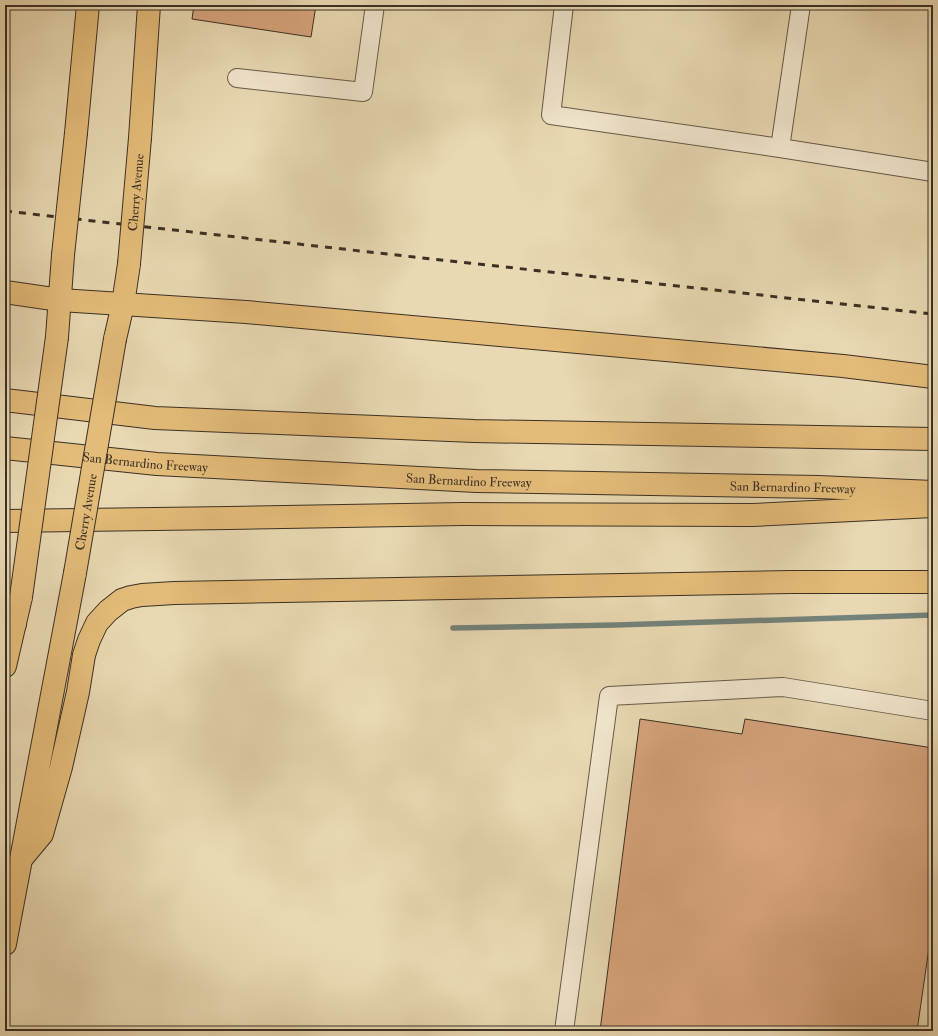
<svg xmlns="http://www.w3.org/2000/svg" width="938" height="1036" viewBox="0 0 938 1036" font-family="'IM FELL Double Pica',serif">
  <rect width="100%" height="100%" fill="#e9d9b2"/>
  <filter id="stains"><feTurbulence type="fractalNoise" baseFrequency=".005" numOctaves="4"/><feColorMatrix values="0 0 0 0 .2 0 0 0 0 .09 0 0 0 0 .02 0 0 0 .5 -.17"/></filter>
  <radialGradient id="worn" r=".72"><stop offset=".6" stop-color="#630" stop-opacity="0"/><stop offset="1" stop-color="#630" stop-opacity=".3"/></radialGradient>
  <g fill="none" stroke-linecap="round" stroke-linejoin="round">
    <path stroke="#73827a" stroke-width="5.5" d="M453,628L616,625L933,615"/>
  </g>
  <path fill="#d7a47c" stroke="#3b3024" d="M194,5H316L311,37L192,19Z
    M640,719L742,734L745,719L933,748V920L917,1031H600Z"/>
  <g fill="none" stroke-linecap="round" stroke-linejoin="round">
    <defs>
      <path id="minor" d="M564,5L551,115L780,148L933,172
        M237,78L363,92L375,5
        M780,148L801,5
        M564,1031L609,696L783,687L933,711"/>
      <path id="major" d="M76,133L88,5
        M140,138L149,5
        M57,337L63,255
        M115,339L123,304L129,264
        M5,666L21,597
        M5,944L75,573"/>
      <g id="highway">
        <path d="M5,292L60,300L246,312L843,366L933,377"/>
        <path d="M5,400L155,418L474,431L933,439"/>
        <path id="s1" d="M5,448L157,464L476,481L818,487L933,492"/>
        <path d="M5,521L229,518L463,514L753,515L933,506"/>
        <path d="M5,632L15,624"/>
        <path d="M22,858L42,834L61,767L78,692L84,655L89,640L97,623L108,611L122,600L131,597L142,595L174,593L791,582H933"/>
        <path d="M5,885L15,887"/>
      </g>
    </defs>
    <use href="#minor" stroke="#665a48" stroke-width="20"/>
    <use href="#major" stroke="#3b3024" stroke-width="24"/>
    <use href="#highway" stroke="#3b3024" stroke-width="24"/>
    <use href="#minor" stroke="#f1e6cd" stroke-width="18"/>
    <use href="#major" stroke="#e4bc79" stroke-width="22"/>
    <use href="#highway" stroke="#e4bc79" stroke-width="22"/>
    <path stroke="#3b3024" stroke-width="3" stroke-dasharray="7 7" stroke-linecap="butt" d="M5,211L414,257L933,314"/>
    <defs>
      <g id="major-bridge">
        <path d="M63,255L76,133"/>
        <path id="s2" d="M129,264L140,138"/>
        <path id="s3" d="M75,573L115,339"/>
        <path d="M21,597L57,337"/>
      </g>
    </defs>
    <use href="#major-bridge" stroke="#3b3024" stroke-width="24" stroke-linecap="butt"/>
    <use href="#major-bridge" stroke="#e4bc79" stroke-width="22"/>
  </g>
  <g text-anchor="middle" stroke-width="3.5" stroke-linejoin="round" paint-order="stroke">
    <g font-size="13" fill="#3b3024" stroke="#f1e6cd">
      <text dy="5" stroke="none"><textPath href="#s2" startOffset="72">Cherry Avenue</textPath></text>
      <text dy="5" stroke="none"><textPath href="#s1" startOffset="141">San Bernardino Freeway</textPath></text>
      <text dy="5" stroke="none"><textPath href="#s1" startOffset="465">San Bernardino Freeway</textPath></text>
      <text dy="5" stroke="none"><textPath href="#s1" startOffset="789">San Bernardino Freeway</textPath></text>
      <text dy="5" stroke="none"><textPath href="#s3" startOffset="62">Cherry Avenue</textPath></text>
    </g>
  </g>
  <rect width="938" height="1036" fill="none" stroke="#e9d9b2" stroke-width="20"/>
  <rect x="6" y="6" width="926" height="1024" fill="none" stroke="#3b3024" stroke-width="2"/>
  <rect x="10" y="10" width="918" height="1016" fill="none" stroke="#3b3024"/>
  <rect width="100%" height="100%" filter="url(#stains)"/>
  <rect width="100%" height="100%" fill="url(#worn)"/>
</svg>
